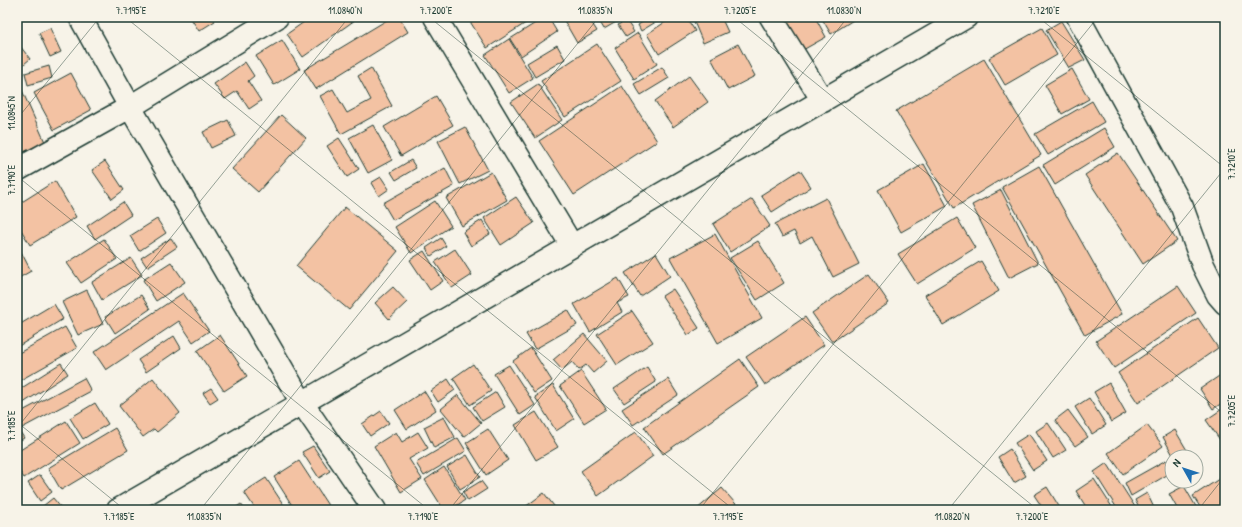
<svg xmlns="http://www.w3.org/2000/svg" width="1242" height="527" viewBox="0 0 1242 527" font-family="'Patrick Hand',sans-serif">
  <rect width="100%" height="100%" fill="#f7f3e8"/>
  <filter id="ink" filterUnits="userSpaceOnUse"><feTurbulence type="fractalNoise" baseFrequency=".025" numOctaves="2"/><feDisplacementMap in="SourceGraphic" scale="8" xChannelSelector="R" yChannelSelector="G"/><feConvolveMatrix kernelMatrix="1 2 1 2 8 2 1 2 1" color-interpolation-filters="sRGB"/></filter>
  <g filter="url(#ink)">
    <path fill="#f3c2a3" stroke="#1f3d34" d="M190,17H212L215,21L199,31Z
      M311,17H353L355,20L303,57L287,34Z
      M392,17H399L408,32L316,89L304,70Z
      M467,17H535L487,48Z
      M545,17H548L557,32L521,56L510,39Z
      M562,17H588L597,31L577,43Z
      M597,17H616L618,21L604,29Z
      M629,17H644L633,24Z
      M650,17H664L641,31L638,25Z
      M673,17H686L695,31L659,54L647,34Z
      M692,17H721L728,32L703,43Z
      M781,17H815L826,37L801,51Z
      M821,17H858L831,34Z
      M626,20L634,32L626,37L618,25Z
      M1061,21L1085,60L1069,68L1046,30Z
      M50,28L61,52L50,57L39,33Z
      M1042,28L1057,55L1005,85L989,58Z
      M638,33L657,64L634,79L615,48Z
      M509,39L533,78L509,93L485,55Z
      M282,40L300,69L274,85L256,56Z
      M17,42L30,59L18,69L17,67Z
      M597,44L621,81L565,117L541,81Z
      M738,44L755,76L728,90L711,58Z
      M557,45L565,59L535,77L527,63Z
      M984,59L1041,155L954,208L896,111Z
      M245,62L254,76L248,81L261,101L249,109L237,91L225,99L214,84Z
      M49,66L52,78L28,85L25,73Z
      M662,67L669,78L641,95L634,84Z
      M371,68L392,106L341,134L320,96L333,89L347,113L371,100L358,76Z
      M1072,69L1089,99L1062,114L1045,85Z
      M71,73L91,110L54,130L34,93Z
      M689,76L708,102L673,127L655,101Z
      M17,79L45,142L17,155Z
      M538,84L562,120L535,138L511,102Z
      M622,86L657,141L574,195L539,141Z
      M436,96L453,125L401,156L384,127Z
      M1092,101L1104,122L1048,155L1035,134Z
      M281,115L306,138L258,192L232,169Z
      M228,120L236,136L211,148L203,132Z
      M373,125L392,160L368,173L349,138Z
      M465,127L488,170L460,184L438,141Z
      M1104,128L1115,147L1055,185L1043,165Z
      M339,138L359,169L347,177L327,146Z
      M1118,153L1177,241L1143,264L1085,175Z
      M411,160L416,168L396,180L391,172Z
      M105,161L124,190L112,199L92,170Z
      M924,164L947,206L901,232L878,190Z
      M1039,166L1122,314L1085,335L1002,187Z
      M445,168L454,186L393,220L383,203Z
      M800,170L811,187L772,212L761,195Z
      M491,172L507,200L462,226L446,198Z
      M381,177L389,189L379,196L371,183Z
      M55,181L76,217L30,245L17,223V205Z
      M1001,190L1038,263L1009,278L972,205Z
      M516,197L534,223L501,245L484,218Z
      M826,198L859,264L833,277L812,236L800,243L794,231L782,237L775,224Z
      M752,199L770,226L730,252L713,224Z
      M435,201L451,226L411,253L395,227Z
      M123,202L131,215L95,239L87,226Z
      M345,207L398,251L349,310L296,266Z
      M957,218L975,248L917,284L898,254Z
      M157,219L166,233L139,251L130,236Z
      M482,220L490,234L471,246L463,232Z
      M715,234L762,318L718,343L670,258Z
      M171,238L177,247L147,267L141,258Z
      M441,238L446,246L431,256L426,248Z
      M104,239L117,259L81,283L67,263Z
      M758,241L784,283L757,300L730,258Z
      M17,244L31,271L17,279Z
      M455,249L472,275L452,288L435,262Z
      M424,251L443,281L430,290L410,260Z
      M656,253L670,276L640,296L625,273Z
      M131,258L142,275L102,300L92,282Z
      M981,261L999,291L943,325L925,295Z
      M171,262L185,282L156,301L143,280Z
      M869,274L889,303L832,342L812,313Z
      M618,278L629,297L617,303L622,312L590,332L574,304Z
      M1178,286L1196,313L1114,368L1096,341Z
      M393,287L407,302L389,319L375,303Z
      M673,289L699,328L688,335L662,296Z
      M87,290L103,324L78,335L62,302Z
      M183,293L209,331L193,342L179,321L106,370L94,352Z
      M141,295L150,309L115,333L105,317Z
      M54,304L63,319L17,347V326Z
      M568,310L577,325L535,349L526,334Z
      M632,311L653,342L617,365L597,334Z
      M805,317L824,345L765,385L746,357Z
      M1198,318L1218,348L1138,403L1118,373Z
      M65,327L77,348L17,382V354Z
      M584,334L607,361L593,373L586,365L579,370L572,362L562,370L553,360Z
      M220,335L247,376L224,391L197,351Z
      M174,336L181,348L146,372L138,360Z
      M531,348L552,381L534,393L513,361Z
      M740,359L759,387L663,454L644,427Z
      M61,363L68,374L17,407V391Z
      M473,364L491,391L470,405L453,378Z
      M509,365L535,405L520,415L494,374Z
      M647,367L656,382L624,403L614,389Z
      M581,371L606,409L584,423L560,386Z
      M1225,372V401L1213,409L1200,389Z
      M84,378L91,391L22,428L17,417V414Z
      M153,378L180,413L157,432L154,429L143,437L119,406Z
      M448,379L455,390L438,402L431,391Z
      M668,379L678,395L633,425L622,409Z
      M1109,383L1126,413L1111,422L1094,392Z
      M553,385L574,419L556,431L535,397Z
      M211,388L218,398L210,403L203,393Z
      M424,391L436,410L407,429L395,410Z
      M496,392L505,407L482,421L473,407Z
      M458,395L481,423L464,437L441,409Z
      M1089,398L1106,425L1092,434L1075,407Z
      M95,403L108,424L83,439L70,418Z
      M1225,407V447L1206,420Z
      M1068,410L1088,437L1075,446L1055,420Z
      M381,411L389,423L370,436L362,424Z
      M536,412L558,447L536,460L515,425Z
      M444,417L455,437L434,448L424,427Z
      M66,421L80,443L24,478L17,467V452Z
      M1048,423L1066,450L1053,458L1036,431Z
      M1147,425L1163,446L1123,474L1108,453Z
      M17,427L24,438L17,442Z
      M115,428L128,450L61,490L48,468Z
      M488,429L508,460L486,475L466,443Z
      M1175,430L1191,457H1174L1163,437Z
      M396,432L402,442L418,432L428,448L409,459L422,479L401,492L374,446Z
      M636,432L653,456L598,496L581,471Z
      M1029,434L1047,461L1033,470L1015,443Z
      M458,438L466,451L424,476L416,463Z
      M313,446L330,471L319,478L302,452Z
      M1010,449L1026,476L1014,483L998,457Z
      M467,455L480,477L460,489L447,467Z
      M1166,460L1172,472L1131,496L1125,483Z
      M299,461L331,510H295L274,477Z
      M1107,463L1137,510H1118L1094,472Z
      M1196,466L1201,473L1196,476Z
      M444,467L465,500L450,510H444L425,480Z
      M40,475L52,492L40,501L28,483Z
      M1225,475V510H1202L1193,496Z
      M266,478L287,510H256L244,492Z
      M1094,479L1114,510H1088L1076,491Z
      M481,481L487,489L468,501L463,492Z
      M1184,486L1198,510H1178L1169,494Z
      M1047,487L1060,508L1057,510H1044L1034,495Z
      M722,488L741,510H696Z
      M544,493L557,510H521Z
      M1147,493L1155,510H1140L1135,500Z
      M53,498L62,509L60,510H46L43,506Z
      M241,504L245,510H232Z"/>
    <g fill="none" stroke-linecap="round" stroke-linejoin="round">
      <defs>
        <path id="minor" d="M80,17L130,107L302,403L375,510
          M435,17L572,246
          M771,17L823,101
          M1078,17L1182,207L1203,265L1218,295L1225,303
          M17,170L130,107L277,17
          M118,510L966,17"/>
      </defs>
      <use href="#minor" stroke="#1f3d34" stroke-width="25"/>
      <use href="#minor" stroke="#f7f3e8" stroke-width="22"/>
    </g>
  </g>
  <path fill="none" stroke="#1f3d34" stroke-width="1" stroke-opacity="0.45" d="M125,17L734,510M429,17L1038,510M734,17L1225,415M1038,17L1225,168M17,119L100,17M17,176L429,510M17,422L125,510M17,428L349,17M200,510L599,17M449,510L848,17M699,510L1098,17M948,510L1225,168M1198,510L1225,476"/>
  <rect width="1242" height="527" fill="none" stroke="#f7f3e8" stroke-width="44"/>
  <g transform="translate(1184 469) rotate(309)"><circle r="19" fill="#f7f3e8" stroke="#a1aaa0"/>
  <path d="M0-3L7 15L0 10L-7 15Z" fill="#1f6fb2"/>
  <text y="-6" font-size="11" font-weight="bold" text-anchor="middle" fill="#1f3d34">N</text>
  </g>
  <rect x="22" y="22" width="1198" height="483" fill="none" stroke="#1f3d34" stroke-width="1.5"/>
  <g font-size="10" text-anchor="middle" fill="#1f3d34">
    <text x="131" y="14">7.7195°E</text>
    <text x="345" y="14">11.0840°N</text>
    <text x="436" y="14">7.7200°E</text>
    <text x="595" y="14">11.0835°N</text>
    <text x="740" y="14">7.7205°E</text>
    <text x="844" y="14">11.0830°N</text>
    <text x="1044" y="14">7.7210°E</text>
    <text transform="translate(11 113) rotate(-90)" y="4">11.0845°N</text>
    <text transform="translate(1231 164) rotate(-90)" y="4">7.7210°E</text>
    <text transform="translate(11 180) rotate(-90)" y="4">7.7190°E</text>
    <text transform="translate(1231 411) rotate(-90)" y="4">7.7205°E</text>
    <text transform="translate(11 426) rotate(-90)" y="4">7.7185°E</text>
    <text x="119" y="520">7.7185°E</text>
    <text x="204" y="520">11.0835°N</text>
    <text x="423" y="520">7.7190°E</text>
    <text x="728" y="520">7.7195°E</text>
    <text x="952" y="520">11.0820°N</text>
    <text x="1032" y="520">7.7200°E</text>
  </g>
</svg>
